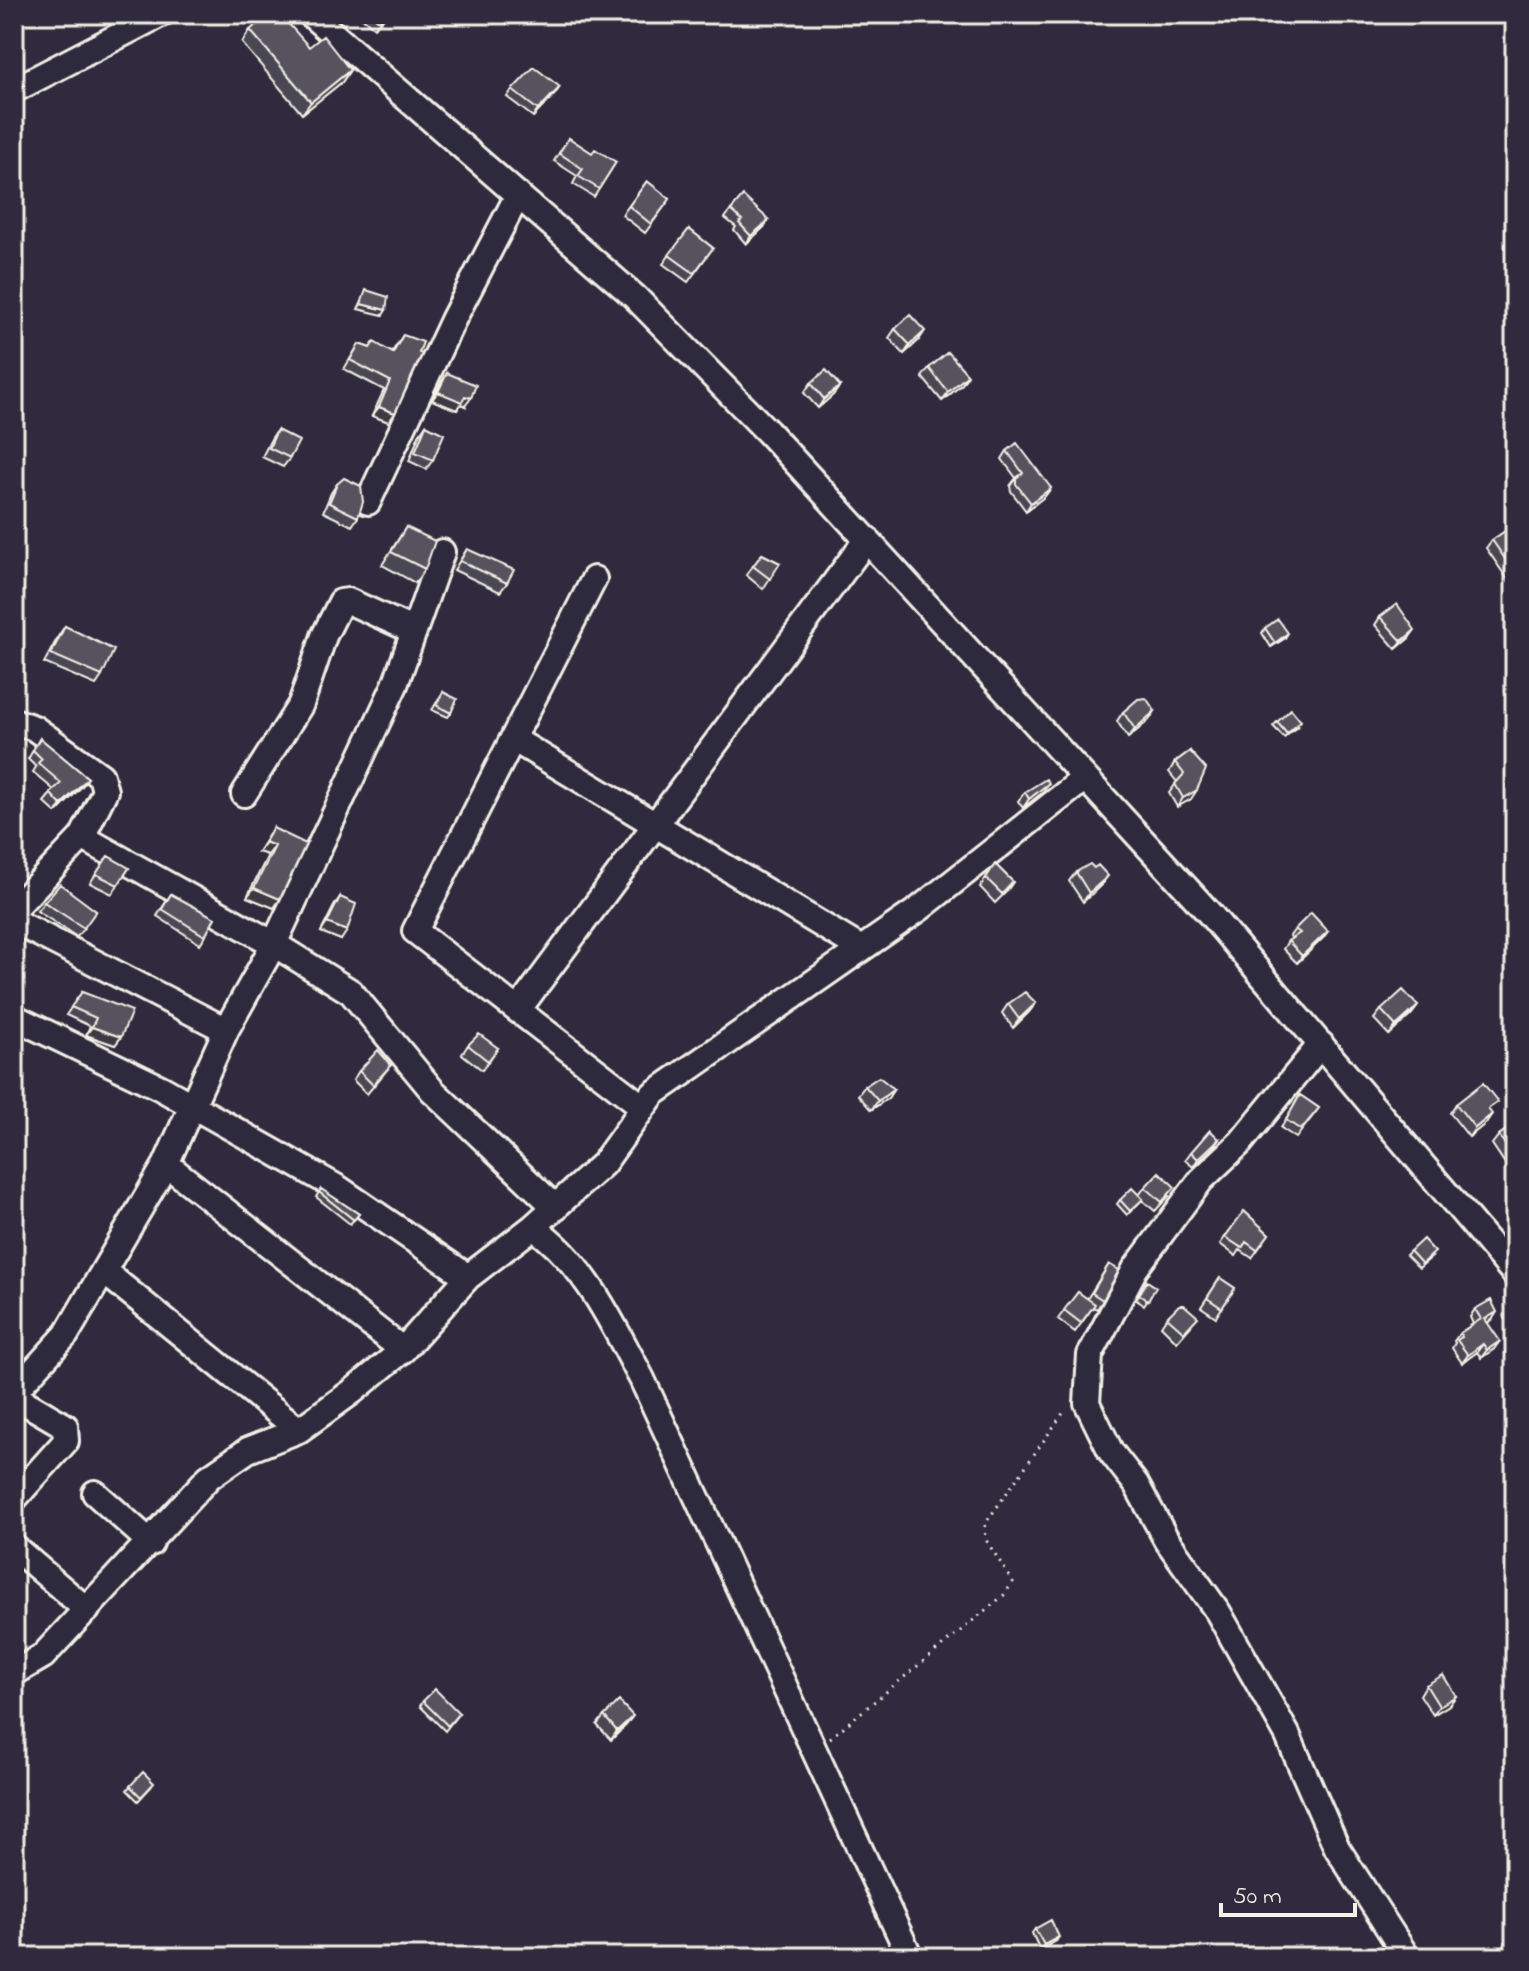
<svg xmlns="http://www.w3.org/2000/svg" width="1529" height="1971" viewBox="0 0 1529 1971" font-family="'Indie Flower',sans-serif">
  <rect width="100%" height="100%" fill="#2f2a3d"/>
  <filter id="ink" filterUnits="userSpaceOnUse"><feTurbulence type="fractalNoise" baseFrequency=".0125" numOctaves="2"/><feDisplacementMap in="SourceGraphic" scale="16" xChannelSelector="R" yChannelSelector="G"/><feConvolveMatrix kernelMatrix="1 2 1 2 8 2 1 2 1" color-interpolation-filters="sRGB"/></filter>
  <g filter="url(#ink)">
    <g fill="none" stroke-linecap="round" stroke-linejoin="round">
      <defs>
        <path id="minor" d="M310,14L635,297L768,432L1210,914L1515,1274
          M14,90L161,14
          M368,502L453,320L518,195
          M594,579L415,931L643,1107
          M14,721L34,728L101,776L105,791L82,837L14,909
          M513,739L860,948
          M244,794L301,704L324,636L341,602L348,601L414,631
          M82,837L274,944L351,992L432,1090L556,1208
          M14,921L226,1030
          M518,1010L867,539
          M14,1017L161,1088L338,1188L468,1277
          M1321,1044L1241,1142L1201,1180L1135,1269L1090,1355L1087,1403L1111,1452L1136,1484L1166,1539L1218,1612L1287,1734L1337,1848L1407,1957
          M166,1164L403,1350
          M106,1273L299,1430
          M14,1392L66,1335L166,1164L226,1030L274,944L395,685L442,552
          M14,1396L65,1426L66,1441L14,1499
          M95,1493L151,1543
          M14,1547L87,1610
          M14,1673L43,1656L209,1477L248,1450L299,1430L353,1391L403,1350L468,1277L533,1227
          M910,1957L642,1379C612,1323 586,1264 533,1227L603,1164L653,1094L919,909L1085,778"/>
      </defs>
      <use href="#minor" stroke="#f4f1e8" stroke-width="30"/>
      <path stroke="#f4f1e8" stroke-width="3" stroke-dasharray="2 6" stroke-linecap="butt" d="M830,1738L1004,1595L1013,1582L986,1540L985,1524L1066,1409"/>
      <use href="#minor" stroke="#2f2a3d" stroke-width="24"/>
    </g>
    <path fill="#4a4752" stroke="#f4f1e8" stroke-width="2" d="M358,14H388L374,28Z
      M582,14H608L596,26Z
      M250,30L309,47L350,70L342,82L302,114L242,43Z
      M512,90L555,94L533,117L507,97Z
      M569,138L592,153L616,162L594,197L573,184L577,176L554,161Z
      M647,181L670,199L645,233L622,215Z
      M731,210L764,227L746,244L734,230L736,227L725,218Z
      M689,229L713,248L688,282L663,264Z
      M895,329L919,340L904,354L889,338Z
      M403,335L395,413L389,422L372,416L384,390L344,369L359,344L370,348L392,352Z
      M929,368L962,384L942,401L922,377Z
      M447,373L465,406L461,404L457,410L432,400L442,381Z
      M811,383L840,386L833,395L818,408L804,393Z
      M426,425L433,460L426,469L409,461L419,435Z
      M277,430L290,458L283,467L262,457L271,439Z
      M1007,451L1051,488L1045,496L1026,511L1011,491L1010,486L1016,478L1002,459Z
      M337,484L358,517L352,526L323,512L331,493Z
      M406,527L425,569L415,583L382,565Z
      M1515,539V590L1486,548L1492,540Z
      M467,549L507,583L500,592L454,570Z
      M762,554L780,563L763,589L746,575Z
      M1380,617L1409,638L1396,649L1375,625Z
      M65,626L102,676L96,685L44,663L59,635Z
      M1265,628L1285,638L1271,647L1262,633Z
      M443,692L451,713L448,717L432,710Z
      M1155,711L1149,720L1128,738L1117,721L1123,712Z
      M1277,722L1298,726L1284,738L1273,726Z
      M40,738L88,778L82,786L56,813L44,802L54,790L33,772L36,767L28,759Z
      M1190,751L1191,799L1177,807L1169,793L1177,782L1169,772L1175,762Z
      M1025,792H1043L1023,808L1018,801Z
      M273,828L280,899L274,908L247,897L268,855L258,852Z
      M108,856L129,868L112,894L90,883Z
      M995,864L1013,882L1007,891L995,903L980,887Z
      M1076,872L1101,885L1083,902L1069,881Z
      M171,894L205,936L200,944L157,916Z
      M340,897L341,940L321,932L334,906Z
      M44,902L96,911L77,937L37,911Z
      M1295,929L1328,931L1323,938L1297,963L1283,949L1288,941L1292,939L1290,936Z
      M82,992L121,1037L115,1045L86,1035L90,1026L66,1015Z
      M1036,1003L1029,1012L1013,1028L1002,1013L1008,1004Z
      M1418,1006L1411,1015L1389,1035L1374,1019L1381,1010Z
      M468,1045L498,1048L482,1070L462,1054Z
      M391,1065L367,1094L353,1080L359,1071Z
      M865,1086L888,1098L871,1110L858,1095Z
      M1300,1095L1319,1108L1296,1138L1281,1128Z
      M1456,1104L1490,1112L1486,1123L1469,1137L1450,1113Z
      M1515,1124V1171L1512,1165L1508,1168L1492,1144L1499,1135Z
      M1219,1139L1214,1147L1193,1167L1185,1160L1191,1152Z
      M1145,1187L1169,1196L1155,1211L1142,1200L1127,1215L1117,1204L1120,1200L1139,1195Z
      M321,1189L359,1214L350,1224L316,1197Z
      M1244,1211L1269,1234L1252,1258L1240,1250L1236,1256L1220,1244Z
      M1410,1251L1432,1257L1419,1268L1406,1255Z
      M1109,1264L1103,1300L1097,1309L1093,1307L1075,1332L1058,1319L1078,1292L1087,1299Z
      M1220,1278L1235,1288L1216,1317L1201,1307Z
      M1147,1281L1156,1287L1144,1305L1136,1300Z
      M1475,1309L1492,1320L1487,1323L1494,1349L1481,1358L1477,1352L1462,1363L1452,1348L1455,1343L1454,1341L1460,1333L1473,1324L1470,1317Z
      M1167,1317L1191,1326L1177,1342L1161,1326Z
      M1426,1685L1456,1696L1449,1705L1433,1715L1420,1695Z
      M423,1701L459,1713L445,1731L420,1706Z
      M604,1716L626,1725L611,1740L597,1725Z
      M130,1786L151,1787L138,1801L127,1790Z
      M1035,1929L1056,1941L1040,1950L1032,1933Z"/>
    <path fill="#3c3942" stroke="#f4f1e8" stroke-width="2" d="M350,70L342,82L302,114L311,102Z
      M560,87L555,94L533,117L538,110Z
      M769,220L764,227L746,244L751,236Z
      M361,304L386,310L383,315L358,309Z
      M925,331L919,340L904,354L910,345Z
      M968,375L962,384L942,401L948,392Z
      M840,386L833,395L818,408L824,399Z
      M438,392L465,396L471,398L465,406L461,404L457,410L432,400Z
      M379,407L395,413L389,422L372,416Z
      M1051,488L1045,496L1026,511L1031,503Z
      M1415,630L1409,638L1396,649L1402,641Z
      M1288,633L1285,638L1271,647L1275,643Z
      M1155,711L1149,720L1128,738L1135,729Z
      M88,778L82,786L56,813L61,805Z
      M1049,783L1043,792L1023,808L1029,799Z
      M1197,790L1191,799L1177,807L1183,798Z
      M265,842L275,846L268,855L258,852Z
      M1108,876L1101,885L1083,902L1089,893Z
      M254,888L280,899L274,908L247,897Z
      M327,923L347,931L341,940L321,932Z
      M1328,931L1323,938L1297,963L1302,956Z
      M1036,1003L1029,1012L1013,1028L1019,1019Z
      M1418,1006L1411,1015L1389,1035L1396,1026Z
      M92,1027L121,1037L115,1045L86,1035Z
      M894,1089L888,1098L871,1110L878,1101Z
      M1492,1114L1486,1123L1469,1137L1475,1128Z
      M1219,1139L1214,1147L1193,1167L1198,1159Z
      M1497,1312L1492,1320L1479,1327L1485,1319Z
      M1500,1341L1494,1349L1481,1358L1487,1350Z
      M1483,1344L1477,1352L1462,1363L1468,1355Z
      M1456,1696L1449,1705L1433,1715L1439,1706Z
      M633,1716L626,1725L611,1740L617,1731Z
      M1059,1937L1056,1941L1040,1950L1044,1945Z"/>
    <path fill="#56525f" stroke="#f4f1e8" stroke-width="2" d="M269,14H280L309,47L323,36L350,70L311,102L250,30Z
      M370,14H386L379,21Z
      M591,14H607L600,21Z
      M534,67L560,87L538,110L512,90Z
      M569,138L592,153L595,149L616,162L599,189L578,176L583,169L559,153Z
      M647,181L670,199L651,224L629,206Z
      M743,196L769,220L751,236L739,223L742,220L731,210Z
      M689,229L713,248L694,273L669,255Z
      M366,290L388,297L386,310L361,304Z
      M910,315L925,331L910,345L895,329Z
      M403,335L423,342L419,353L422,354L395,413L379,407L390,381L350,360L359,344L370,348L374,342L393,353Z
      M948,352L968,375L948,392L929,368Z
      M826,370L840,386L824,399L811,383Z
      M447,373L476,385L471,398L465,396L462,402L438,392Z
      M426,425L444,434L433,460L415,452Z
      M277,430L299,441L290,458L269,448Z
      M1017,443L1051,488L1031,503L1016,484V478L1023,473L1007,451Z
      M344,478L361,486L363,502L358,517L329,503L337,484Z
      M406,527L435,541L425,569L391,552Z
      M1508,529L1515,539V573L1492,540Z
      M467,549L514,570L507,583L460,561Z
      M762,554L780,563L770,579L753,566Z
      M1397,604L1415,630L1402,641L1380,617Z
      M1278,619L1288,633L1275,643L1265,628Z
      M65,626L114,650L102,676L51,654Z
      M443,692L457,699L451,713L436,705Z
      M1146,698L1155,711L1135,729L1123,712L1138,699Z
      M1291,709L1301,721L1287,734L1277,722Z
      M40,738L88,778L61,805L50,793L61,783L38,763L42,759L33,750Z
      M1190,751L1206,769L1197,790L1183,798L1175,784L1184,774L1175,762Z
      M1046,779L1049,783L1029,799L1025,792Z
      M273,828L306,844L280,899L254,888L275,846L265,842Z
      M108,856L129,868L118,885L96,874Z
      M995,864L1013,882L1002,894L986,878Z
      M1090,864L1094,868L1098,865L1108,876L1089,893L1076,872Z
      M60,884L96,911L84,928L44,902Z
      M171,894L215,918L205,936L162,909Z
      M340,897L356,904L347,931L327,923Z
      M1311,913L1328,931L1302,956L1288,941L1300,933L1295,929Z
      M1403,990L1418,1006L1396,1026L1381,1010Z
      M82,992L132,1011L121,1037L92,1027L96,1018L71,1007Z
      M1025,992L1036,1003L1019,1019L1008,1004Z
      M479,1034L498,1048L488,1061L468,1045Z
      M378,1050L391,1065L373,1085L359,1071Z
      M879,1077L894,1089L878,1101L865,1086Z
      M1483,1083L1498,1102L1488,1109L1492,1114L1475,1128L1456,1104Z
      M1300,1095L1319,1108L1301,1130L1286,1120Z
      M1515,1124V1158L1514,1159L1499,1135Z
      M1210,1130L1219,1139L1198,1159L1191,1152Z
      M1159,1172L1175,1187L1162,1202L1145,1187Z
      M1132,1188L1143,1199L1130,1211L1120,1200Z
      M321,1189L359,1214L354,1220L319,1192Z
      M1244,1211L1269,1234L1257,1250L1246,1242L1242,1248L1225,1237Z
      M1423,1239L1435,1252L1422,1264L1410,1251Z
      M1109,1264L1119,1270L1103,1300L1092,1293Z
      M1220,1278L1235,1288L1222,1308L1207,1298Z
      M1147,1281L1156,1287L1148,1301L1139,1295Z
      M1078,1292L1095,1304L1081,1323L1064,1310Z
      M1491,1300L1497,1312L1485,1319L1500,1341L1487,1350L1483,1344L1468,1355L1457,1340L1462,1337L1460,1333L1481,1319L1475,1309Z
      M1179,1305H1184L1198,1317L1184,1332L1167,1317Z
      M1443,1675L1456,1696L1439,1706L1426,1685Z
      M435,1689L459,1713L448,1726L423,1701Z
      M619,1701L633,1716L617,1731L604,1716Z
      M143,1772L154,1783L141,1797L130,1786Z
      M14,1909L23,1916L14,1926Z
      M1051,1920L1059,1937L1044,1945L1035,1929Z"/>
  </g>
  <rect width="1529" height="1971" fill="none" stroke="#2f2a3d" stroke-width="48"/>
  <rect x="24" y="24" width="1481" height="1923" fill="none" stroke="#f4f1e8" stroke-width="3" filter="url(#ink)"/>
  <path d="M1221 1903v12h134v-12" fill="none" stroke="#f4f1e8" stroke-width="4"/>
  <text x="1233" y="1903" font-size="24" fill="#f4f1e8" stroke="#2f2a3d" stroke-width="6" paint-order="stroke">50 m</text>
</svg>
